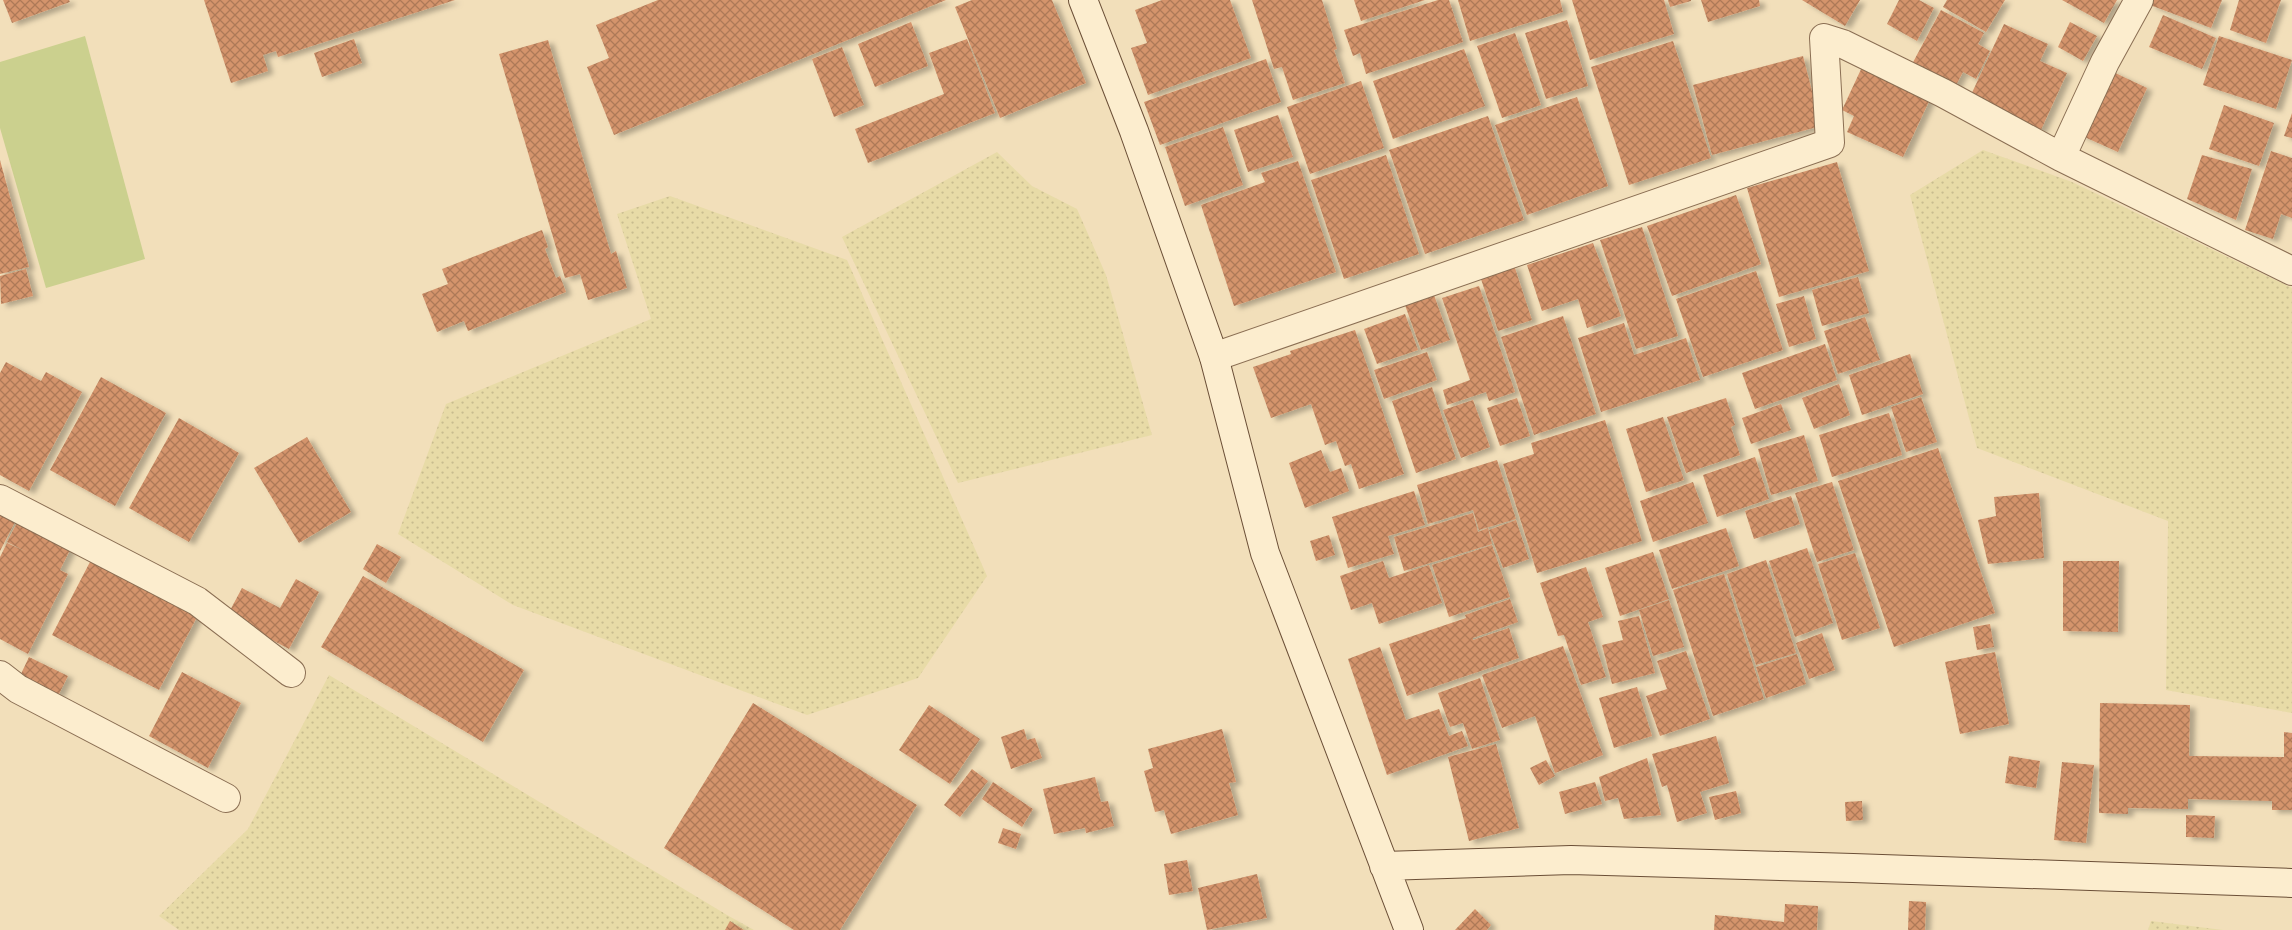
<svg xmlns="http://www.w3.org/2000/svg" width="2292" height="930" viewBox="0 0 2292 930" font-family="'Noto Serif',serif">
  <defs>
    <pattern id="farmland-dots" width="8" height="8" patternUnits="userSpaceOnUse" patternTransform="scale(1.25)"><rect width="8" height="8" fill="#e8dba7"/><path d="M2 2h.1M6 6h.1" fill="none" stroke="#c8bc8f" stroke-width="1.8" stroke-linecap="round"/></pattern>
    <pattern id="building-cross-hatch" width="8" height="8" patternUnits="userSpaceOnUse" patternTransform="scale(1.25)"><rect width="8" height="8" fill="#d4946c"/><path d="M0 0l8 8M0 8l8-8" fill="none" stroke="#ad7958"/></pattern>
    <filter id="shadow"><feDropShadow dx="5.5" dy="3" stdDeviation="2.5" flood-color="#0004"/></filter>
  </defs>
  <rect width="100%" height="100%" fill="#f2dfba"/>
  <path fill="url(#farmland-dots)" d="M1983,150L2072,182L2292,288V713L2166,690L2168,521L1977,448L1910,195Z
    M997,152L1032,186L1077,209L1106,275L1152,435L958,483L842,237Z
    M670,196L847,260L987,576L918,678L807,715L513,605L398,534L446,404L651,319L617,214Z
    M329,675L727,915L754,930H179L159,916L248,829Z
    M2151,921L2223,930H2148Z"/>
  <path fill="#cbd08e" d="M85,36L145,259L46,288L0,128V62Z"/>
  <path fill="url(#building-cross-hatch)" filter="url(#shadow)" d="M3,0H69L70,2L12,23Z
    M204,0H455L278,57L276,51L263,55L268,71L231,83Z
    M658,0H946L614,135L587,67L609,58L596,25Z
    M972,0H1052L1086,83L1000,118L955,7Z
    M1162,0H1230L1251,58L1148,95L1131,48L1147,43L1135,10Z
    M1252,0H1322L1337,49L1334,50L1345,83L1293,100L1282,67L1274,69Z
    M1354,0H1425L1361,21Z
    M1438,0H1449L1463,42L1366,74L1360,53L1353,56L1344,30Z
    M1458,0H1560L1563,12L1470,41Z
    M1572,0H1664L1674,34L1590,60Z
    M1668,0H1691V1L1670,7Z
    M1701,0H1759L1760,6L1708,22Z
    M1802,0H1860L1845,26Z
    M1899,0H1919L1934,8L1917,41L1887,24Z
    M1947,0H2005L1986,32L1943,7Z
    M2062,0H2117L2104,23Z
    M2152,0H2222L2211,28L2150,5Z
    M2239,0H2281L2266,43L2230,30Z
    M1941,10L1984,33L1978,44L1990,51L1976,79L1963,72L1954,89L1911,66Z
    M2163,15L2216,38L2202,69L2149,47Z
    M1567,20L1588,86L1546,99L1525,33Z
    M911,22L928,66L875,87L858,44Z
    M2070,22L2097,36L2083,61L2058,47Z
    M2004,24L2048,44L2040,61L2067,73L2040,132L1970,97Z
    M1515,33L1541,105L1502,118L1477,46Z
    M2219,36L2292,60L2276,109L2203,85Z
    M354,39L362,63L322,77L314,53Z
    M967,39L995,113L868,163L855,129L944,94L929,53Z
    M548,40L611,254L616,251L627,288L588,300L580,274L565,278L499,54Z
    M1673,41L1711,158L1629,185L1591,67Z
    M842,47L864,105L834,117L812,59Z
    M1464,49L1485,106L1393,139L1373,81Z
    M1803,56L1821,126L1712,155L1693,85Z
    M1266,59L1281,102L1160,145L1144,102Z
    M1863,65L1931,97L1903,157L1847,132L1854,116L1842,110Z
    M2109,70L2147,88L2118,152L2080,135Z
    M1361,81L1384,148L1310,174L1287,107Z
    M1577,97L1608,186L1527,215L1495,125Z
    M2224,105L2274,123L2259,166L2209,149Z
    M2292,113V138L2284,136Z
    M1278,115L1293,157L1248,172L1234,130Z
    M1488,116L1524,220L1425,254L1389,150Z
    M1223,127L1243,185L1185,206L1165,147Z
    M2271,151L2292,158V218L2281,214L2273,239L2245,230Z
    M1386,155L1419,254L1344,279L1311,180Z
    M2202,155L2252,169L2236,220L2187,199Z
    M0,160L29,267L0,274Z
    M1298,161L1336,272L1234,306L1201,205L1265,182L1261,173Z
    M1837,162L1869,271L1779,297L1747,188Z
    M1736,195L1761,264L1672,296L1647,226Z
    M1642,227L1678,336L1636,349L1600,240Z
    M542,230L548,247L545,249L556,278L560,276L566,292L468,331L464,321L437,332L422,294L448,284L442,269Z
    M1593,243L1621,316L1587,328L1578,299L1542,311L1527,265Z
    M1514,265L1532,320L1498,331L1480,276Z
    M26,269L33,296L1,304L0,276Z
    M1756,271L1783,350L1703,377L1676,299Z
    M1858,277L1869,313L1822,326L1812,290Z
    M1479,286L1515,392L1489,401L1486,392L1447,405L1443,390L1470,380L1442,298Z
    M1434,295L1450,340L1421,350L1405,305Z
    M1804,296L1816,339L1789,347L1776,304Z
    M1405,314L1418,350L1377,364L1364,329Z
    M1563,316L1596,414L1534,435L1501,337Z
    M1865,317L1880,360L1838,374L1824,331Z
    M1624,323L1634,355L1686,338L1700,380L1601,412L1578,338Z
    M1355,330L1404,474L1359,489L1351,464L1345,466L1336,441L1325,445L1311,404L1271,418L1253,367L1291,354L1290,351Z
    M1825,344L1837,380L1755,409L1742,373Z
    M1427,352L1437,380L1384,399L1374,370Z
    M1910,354L1923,394L1862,415L1849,375Z
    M6,362L41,381L46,372L82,392L29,491L0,475V373Z
    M101,377L166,413L115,506L50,470Z
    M1839,384L1850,415L1814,429L1802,398Z
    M1432,387L1456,459L1416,473L1392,401Z
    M1921,397L1937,442L1906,452L1891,407Z
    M1517,398L1530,436L1500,446L1487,408Z
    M1726,398L1735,425L1731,427L1740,455L1686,473L1667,417Z
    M1473,400L1490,447L1461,458L1443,410Z
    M1781,404L1791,430L1751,444L1742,418Z
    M1889,413L1902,455L1832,477L1819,435Z
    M1663,417L1684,480L1646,492L1626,429Z
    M179,418L239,453L189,542L129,508Z
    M1605,420L1642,541L1537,573L1503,464L1534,454L1531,443Z
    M1804,435L1818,481L1771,495L1758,449Z
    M307,437L351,512L299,543L254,468Z
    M1938,448L1995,613L1894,647L1838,481Z
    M1321,450L1330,472L1341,468L1349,491L1305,508L1289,463Z
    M1755,457L1769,499L1717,517L1703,475Z
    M1497,460L1516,519L1479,530L1473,510L1428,524L1417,485Z
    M1693,482L1708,523L1653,542L1640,501Z
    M1832,482L1854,550L1817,562L1795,493Z
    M1414,491L1425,525L1388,536L1394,554L1348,568L1332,517Z
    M2039,493L2044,558L1988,564L1978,520L1996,516L1994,497Z
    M1791,496L1800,524L1754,539L1745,511Z
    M0,509L17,518L0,551Z
    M1473,513L1478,532L1488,528L1492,544L1404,571L1394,537Z
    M20,517L73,544L60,570L68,574L28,654L0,639V557L7,543L27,552L7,542Z
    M1516,520L1529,559L1503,568L1489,530Z
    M1726,528L1739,566L1672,589L1659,550Z
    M1329,535L1335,555L1316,561L1310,541Z
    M377,544L401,557L386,583L363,569Z
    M1492,545L1510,597L1449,617L1432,565Z
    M1807,548L1833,623L1795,637L1769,561Z
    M1653,552L1669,599L1620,616L1605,568Z
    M1855,553L1880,628L1842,640L1818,564Z
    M91,560L198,615L159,690L52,635Z
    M1766,560L1796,653L1756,665L1727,574Z
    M1383,561L1389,578L1429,565L1442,603L1379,624L1372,603L1351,610L1340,576Z
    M2063,561H2119L2118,632L2063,631Z
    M1586,567L1603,617L1588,622L1606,677L1581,685L1564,635L1558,636L1540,583Z
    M1724,574L1764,699L1713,716L1673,590Z
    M363,576L524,670L483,742L321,647Z
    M296,579L319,592L289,649L227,616L242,588L280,608Z
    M1510,599L1518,622L1473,638V640L1509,628L1519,658L1407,696L1389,644L1466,618L1465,615Z
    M1669,600L1684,647L1653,656L1639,610Z
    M1639,616L1655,673L1612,684L1602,645L1623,640L1618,621Z
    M1990,624L1994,647L1977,650L1973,627Z
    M1822,633L1835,670L1809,679L1796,643Z
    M1563,646L1603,755L1555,773L1535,716L1502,728L1482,675Z
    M1380,647L1406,720L1439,709L1449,736L1462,731L1468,746L1387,775L1348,659Z
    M1686,651L1710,719L1660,736L1646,696L1667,689L1657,661Z
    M1995,652L2009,724L1960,734L1945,662Z
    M1797,654L1806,684L1766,698L1756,667Z
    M29,657L68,676L58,696L20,676Z
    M182,672L241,703L208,768L149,736Z
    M1480,678L1500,740L1472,749L1463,723L1450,727L1438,693Z
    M1637,687L1652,736L1614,748L1599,698Z
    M753,703L917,805L840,930H794L664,848Z
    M2100,703L2190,705L2189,756L2284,757V732L2292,733V810H2272V801L2188,799V809L2128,808V814L2099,813Z
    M929,705L980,739L950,784L899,750Z
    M1024,729L1027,740L1035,738L1042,758L1011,769L1001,737Z
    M1222,729L1236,782L1229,783L1238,815L1171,834L1164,810L1155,812L1144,771L1153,768L1148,749Z
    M1716,736L1729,783L1700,792L1707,813L1677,822L1667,785L1662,787L1652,754Z
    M1496,744L1519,828L1469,841L1448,757Z
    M2009,756L2040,761L2036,788L2005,783Z
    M1647,758L1661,815L1624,819L1618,798L1605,801L1599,777Z
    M1546,760L1555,776L1539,785L1530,768Z
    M2062,762L2094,765L2086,843L2054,840Z
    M972,769L988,781L960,817L944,805Z
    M1095,777L1101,802L1108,801L1114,826L1086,833L1085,828L1054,834L1043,789Z
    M993,782L1033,809L1022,827L982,799Z
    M1595,782L1602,804L1565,814L1559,792Z
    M1736,791L1741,813L1715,820L1709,797Z
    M1862,801L1863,820L1846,821L1845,802Z
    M2186,815L2215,816L2214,838L2186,837Z
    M1003,828L1021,834L1016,849L998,843Z
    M1187,860L1193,891L1169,895L1164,864Z
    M1257,874L1267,918L1207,930L1198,888Z
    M1909,901L1926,902L1925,930H1908Z
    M1785,904L1818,906L1817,930H1714L1715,915L1784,922Z
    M1475,909L1491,925L1487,930H1455Z
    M730,921L744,930H725Z"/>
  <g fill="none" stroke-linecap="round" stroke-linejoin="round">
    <defs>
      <path id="street" d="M2061,157L2105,62L2139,0
        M1214,357L1830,143L1824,38L1843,44L1943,93L2061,157L2292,271
        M0,499L197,601L291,673
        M0,675L18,689L226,798"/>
      <path id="secondary" d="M1083,0L1134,131L1214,357L1265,553L1409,930
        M1384,866L1571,860L1853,868L2292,883"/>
    </defs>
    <use href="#street" stroke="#8a6e53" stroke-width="30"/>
    <use href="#secondary" stroke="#6b4f37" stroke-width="30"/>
    <use href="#street" stroke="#fcedce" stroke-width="28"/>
    <use href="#secondary" stroke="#fcedce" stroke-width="28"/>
  </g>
</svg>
